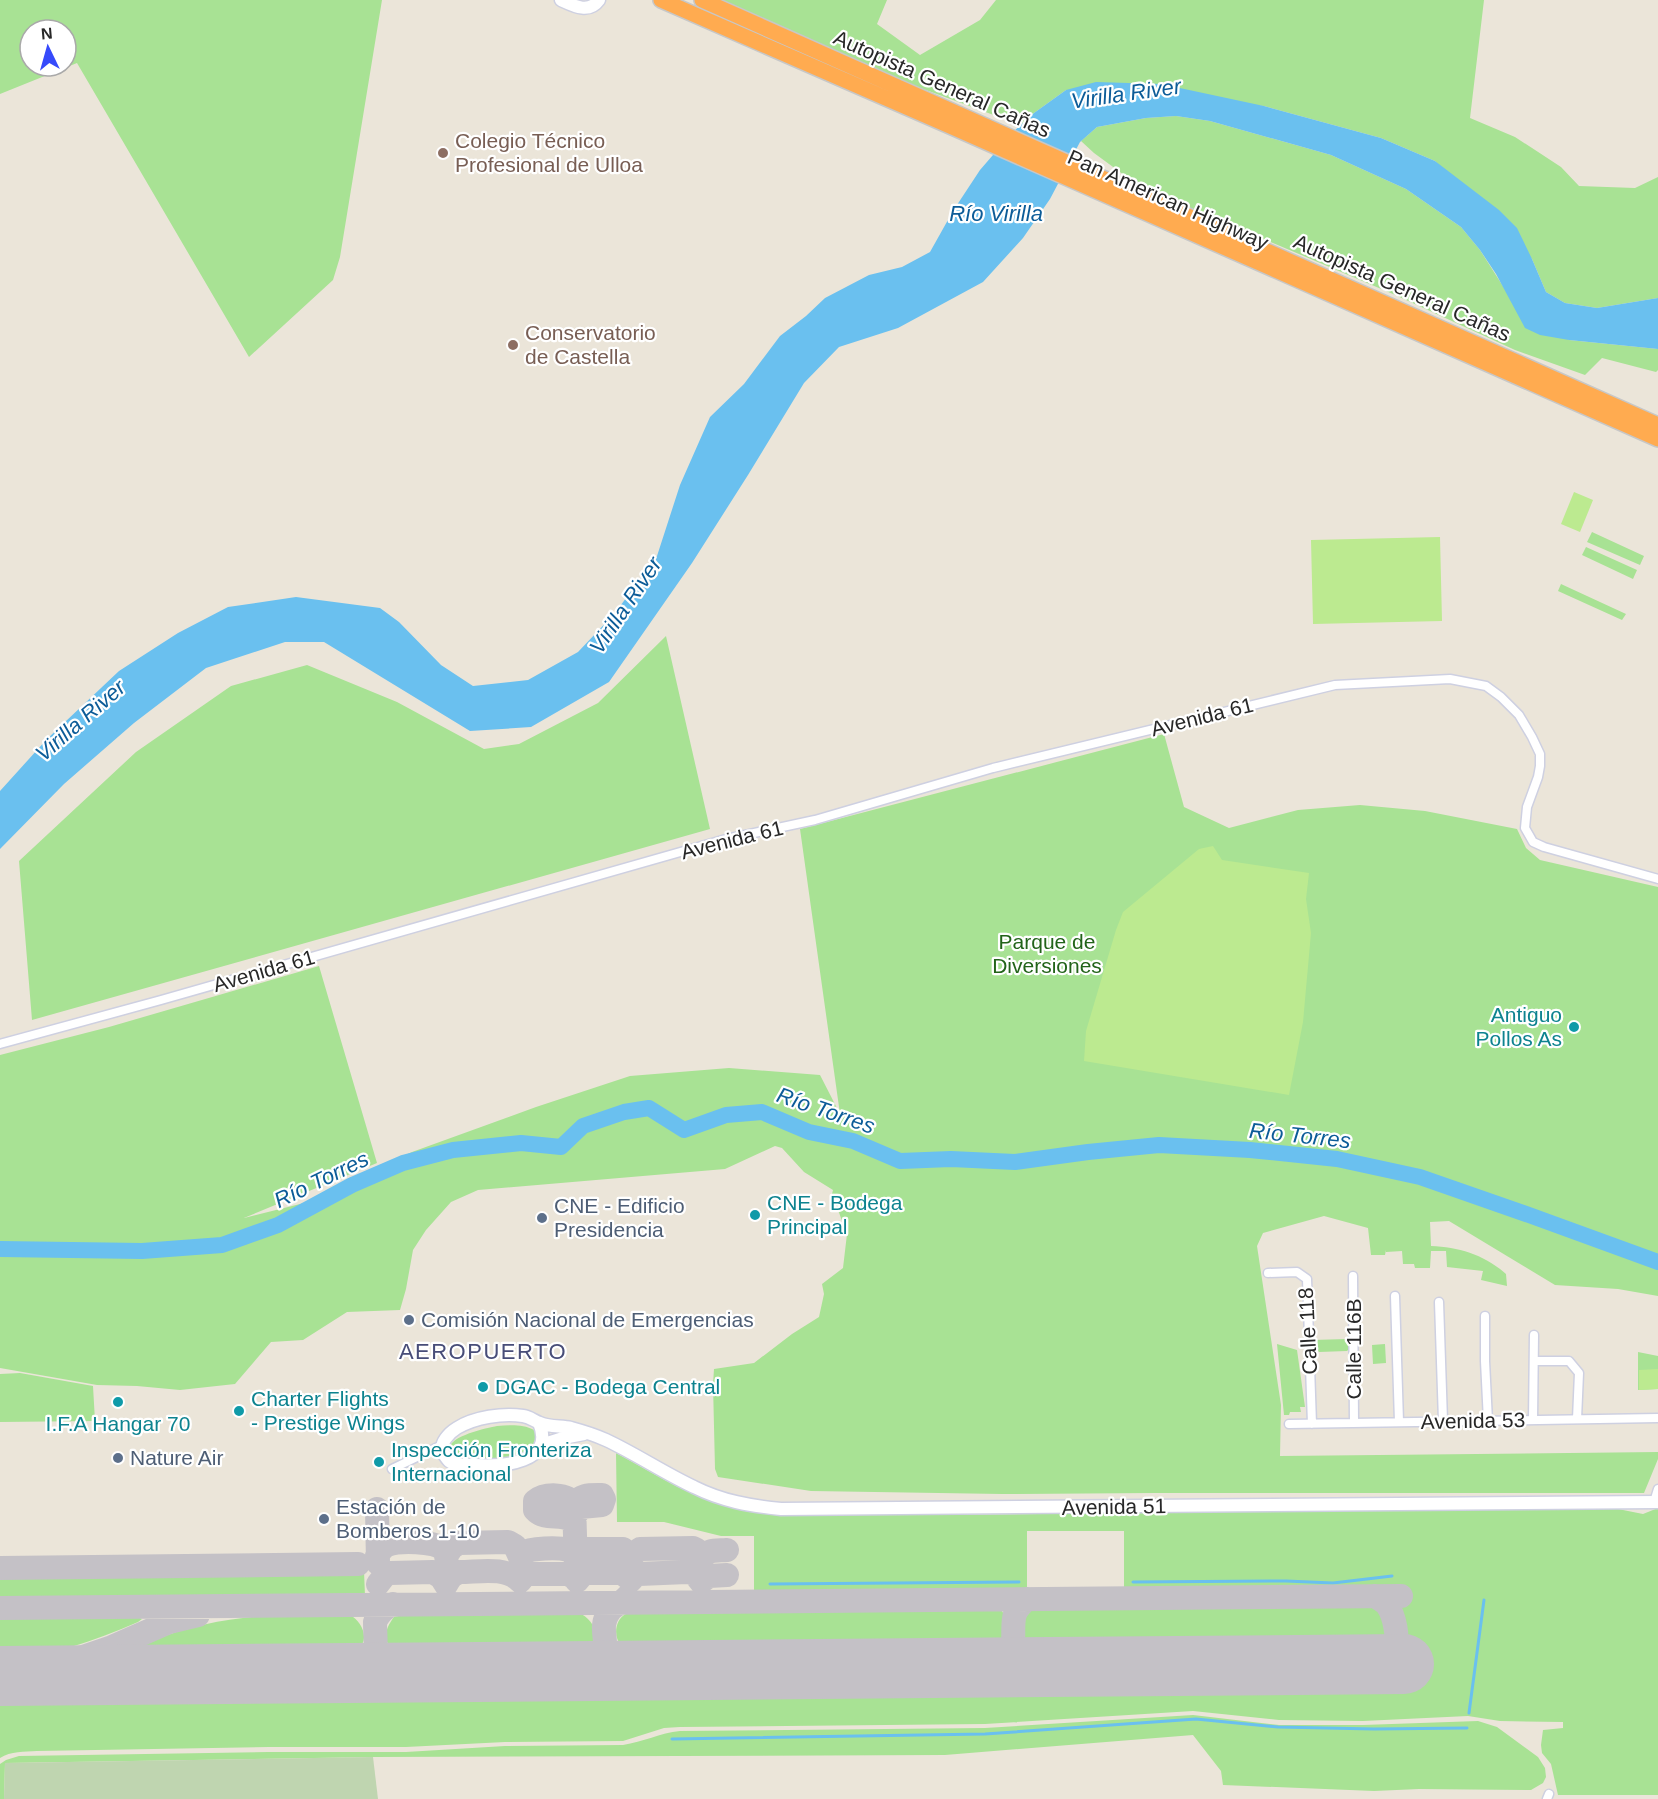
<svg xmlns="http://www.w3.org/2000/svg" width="1658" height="1799" viewBox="0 0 1658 1799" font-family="Helvetica,sans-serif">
  <rect width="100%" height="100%" fill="#ebe5d9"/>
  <path fill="#a8e294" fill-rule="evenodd" d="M0,0H382L340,257L333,280L249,357L77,63L0,94ZM30,30H66V66H30Z
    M722,0H887L877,24L920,55L980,20L996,0H1484L1470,118L1515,137L1561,167L1579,186L1635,188L1658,177V298L1597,308L1565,303L1546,292L1532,259L1435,161L1381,138L1264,106L1066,90L1034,113L1021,125L907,83Z
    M1176,116L1210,121L1331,155L1406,189L1461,227L1480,250L1506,291L1569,340L1658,349V370L1656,372L1602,358L1585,375L1515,350L1393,294L1139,186L1094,153L1081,141L1097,127L1146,118Z
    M1592,532L1644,556L1640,565L1587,542Z
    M1586,547L1637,570L1633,579L1582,555Z
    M1561,584L1626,614L1622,620L1558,591Z
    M666,636L710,829L32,1020L19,861L136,752L231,686L307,665L397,702L484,749L519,744L598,703Z
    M1164,734L1184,807L1229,828L1298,810L1360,805L1425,811L1517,829L1526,848L1540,860L1658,887V1296L1618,1289L1555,1285L1449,1221L1430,1222L1431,1246C1459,1247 1485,1255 1506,1274L1507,1286L1481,1280L1483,1271L1447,1267L1446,1251H1431L1430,1268H1415L1414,1264H1403L1402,1251L1386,1252V1250L1385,1255H1371L1368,1228L1324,1216L1263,1233L1257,1246L1281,1405L1280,1456L1658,1452V1459L1644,1493H1154L1002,1494L811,1491L718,1477L715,1469L713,1384L714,1369L754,1363L792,1334L819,1317L824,1294L822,1284L843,1268L847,1234L832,1194L833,1190L804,1172L782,1148L775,1146L725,1169L478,1190L451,1202L426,1230L413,1250L406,1289L400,1310L347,1312L303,1340L271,1342L235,1384L180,1390L137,1386L97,1385L0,1368V1055L109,1027L319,966L377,1163L244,1218L304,1203L412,1152L536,1107L630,1076L729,1068L820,1075L840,1114L800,829Z
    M1347,1339L1349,1349L1347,1351L1319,1352L1312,1340Z
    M1277,1344L1297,1350L1305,1407H1300L1301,1412H1290L1289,1415H1284Z
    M1385,1344L1386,1363L1373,1364L1372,1345Z
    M1638,1352L1658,1356V1389L1638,1390Z
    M20,1373L93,1386L95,1421L0,1422V1374Z
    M497,1426C510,1425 523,1424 534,1430L537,1439C526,1461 495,1459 474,1459C468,1458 460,1459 455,1457C452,1456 450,1453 449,1450C448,1436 487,1428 497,1426Z
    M616,1453C648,1470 680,1491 714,1502C740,1511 768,1512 795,1513C842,1515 890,1515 937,1515L1613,1508L1643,1514L1658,1508V1795H1558L1551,1764L1542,1753L1541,1745L1543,1730L1563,1728V1722L1500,1721L1468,1716L1363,1721L1279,1720L1193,1711L985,1724L680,1727L664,1728L623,1741L505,1742L406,1747H269L37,1751C24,1752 11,1751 0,1758V1694L1409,1684L1408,1654L1394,1603L1404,1604V1589L1124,1591V1531H1027V1591L754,1595V1536H721L664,1522H617Z
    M364,1571L365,1596L0,1597V1575Z
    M1368,1604L1383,1615L1389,1637L1388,1647L1030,1649L1023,1647L1020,1642L1022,1616L1029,1607Z
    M998,1607C1009,1616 1009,1633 1003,1646L997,1649L635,1652C630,1650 624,1649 621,1645C613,1637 615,1619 626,1614C628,1613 634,1613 636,1613L637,1610Z
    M579,1613C591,1618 602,1634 591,1645C587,1649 582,1650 577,1652L402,1654C382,1646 382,1633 394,1617L404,1615Z
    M273,1615H350C362,1621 372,1642 355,1650C352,1652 345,1652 341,1653L125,1655C133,1648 144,1644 154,1640C194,1624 230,1618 273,1615Z
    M0,1618H140L142,1619L138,1622C94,1641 50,1657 0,1657Z
    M1193,1715L1279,1725H1363L1478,1721L1497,1727L1538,1757L1545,1768L1546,1777L1543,1783L1531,1790L1419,1789L1374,1791L1223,1785L1221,1771L1193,1735L945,1755L373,1757L5,1763L4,1799H0V1764L6,1760L19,1756L268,1752H406L505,1746L623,1745C643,1742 660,1733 680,1731L985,1728Z"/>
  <path fill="#bfd5b0" d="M373,1757L378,1799H4L5,1763Z"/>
  <path fill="#bcea90" d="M1574,492L1593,500L1580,532L1561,524Z
    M1440,537L1442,621L1313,624L1311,540Z
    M1213,846L1222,860L1309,873L1306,899L1311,933L1303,1022L1289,1095L1084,1061L1086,1031L1116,930L1123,912L1199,849Z
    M1658,1369V1389L1639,1390V1370Z"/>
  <path fill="#6ac0ef" d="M1096,82L1161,84L1264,106L1381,138L1435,161L1499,210L1517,228L1532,259L1546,292L1565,303L1597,308L1658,298V349L1569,340L1540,335L1525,328L1496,274L1480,250L1461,227L1406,189L1331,155L1210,121L1176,116L1146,118L1097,127L1080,142L1050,199L1023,238L983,282L898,328L839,347L804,383L748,475L692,563L609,682L531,727L470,731L324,642H285L206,668L134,723L64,784L0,849V791L47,739L119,671L178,633L228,607L296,597L380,608L399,622L441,665L473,686L528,680L578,652L615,613L657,556L680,485L710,417L744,384L780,336L806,316L825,298L869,275L902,267L930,252L953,211L980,170L1012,133L1034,113L1066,90Z"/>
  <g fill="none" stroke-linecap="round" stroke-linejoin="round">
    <path stroke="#6ac0ef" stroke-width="3" d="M1133,1582L1286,1581L1333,1583L1392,1576
      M770,1584L1019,1582
      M1469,1713L1484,1600
      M672,1739L985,1734L1196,1719L1278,1727L1374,1729L1467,1728"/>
    <path stroke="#6ac0ef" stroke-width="16" d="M0,1249L142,1251L222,1245L278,1225L352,1185L403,1163L453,1150L521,1143L561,1147L583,1126L624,1112L649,1108L684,1130L726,1115L762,1112L809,1132L853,1141L900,1161L951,1159L1015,1162L1088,1152L1159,1145L1250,1150L1337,1159L1420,1177L1529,1215L1658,1262"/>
    <path stroke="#c4c1c6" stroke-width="24" d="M574,1504C581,1494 590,1495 602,1495L604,1499L602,1505L581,1507L574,1517
      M377,1509L378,1563
      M574,1522C562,1511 546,1522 535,1510V1501C545,1493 567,1493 574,1504L576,1567
      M377,1556C380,1551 382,1548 387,1545C397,1541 436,1540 444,1550C448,1555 446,1563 446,1569
      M446,1556L452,1547L459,1543L508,1542L515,1546L520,1557L522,1553C531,1548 558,1547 568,1550C573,1551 573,1552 576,1556L585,1549H623L630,1556L640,1549L693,1548L697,1550L701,1558C708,1549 717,1551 727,1550
      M0,1568L358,1564
      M378,1584L385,1575L390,1573L433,1572L441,1577L446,1585C449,1579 452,1574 460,1572C479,1572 505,1566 520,1581L524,1576L529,1574H567L574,1577L577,1581L582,1575L586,1573H622L631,1580L636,1574H639L687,1572L694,1573L701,1582L709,1576L727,1575
      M0,1608L1401,1596
      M112,1647C104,1659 106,1666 116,1675
      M1012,1648C1016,1658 1020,1662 1030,1667
      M605,1653L612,1665L622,1671
      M375,1656L382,1666L394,1673
      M1374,1664C1382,1661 1390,1659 1394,1651C1400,1640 1394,1614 1387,1605C1384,1601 1379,1599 1375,1596
      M991,1668C995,1666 1001,1664 1004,1661C1019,1650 1010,1629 1015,1614C1017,1608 1022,1604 1027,1599
      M589,1671C620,1650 594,1633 609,1612C613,1606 622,1603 627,1597
      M359,1673C381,1659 375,1646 375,1622C379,1613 384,1608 393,1604
      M0,1675L71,1661L112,1647L169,1622L198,1615"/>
    <path stroke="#c4c1c6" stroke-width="60" d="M0,1676L1404,1664"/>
    <defs>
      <path id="street" d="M0,1044L161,1000L726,839L815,820L993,768L1335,685L1450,679L1486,686L1501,697L1519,715L1532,737L1540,754V766L1538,777L1527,807L1525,828L1533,842L1544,847L1658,879
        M1268,1273L1297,1272L1307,1279L1312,1424
        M1353,1276L1354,1423
        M1395,1296L1399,1422
        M1439,1302L1443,1421
        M1485,1316V1361L1488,1421
        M1535,1361H1569L1579,1373L1577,1419
        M1533,1420L1534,1335
        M1289,1424L1658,1418
        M392,1469L442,1445
        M1654,1502L1658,1489
        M1547,1799L1549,1794"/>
      <path id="secondary" d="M561,0C574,6 589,14 599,0
        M539,1423C556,1463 502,1467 475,1465C467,1465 456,1466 449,1461C447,1459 445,1456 443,1453C439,1443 449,1433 457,1428C475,1417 503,1413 523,1416C530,1417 534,1421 540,1423C549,1427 561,1426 571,1428C582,1431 595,1435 606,1440C636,1454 664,1473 694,1487C722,1501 750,1506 781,1509L1658,1502
        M541,1445L563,1438L584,1434"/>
      <path id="highway" d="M661,0L952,127L1658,439
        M702,0L1658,425"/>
    </defs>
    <use href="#street" stroke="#ced0e1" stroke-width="11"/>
    <use href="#secondary" stroke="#ced0e1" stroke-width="15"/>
    <use href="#highway" stroke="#c7c7c7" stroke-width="18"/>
    <use href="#street" stroke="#fff" stroke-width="8"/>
    <use href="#secondary" stroke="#fff" stroke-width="12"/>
    <use href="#highway" stroke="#ffab50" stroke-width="15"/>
  </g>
  <g fill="#8d6e63" stroke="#fff" stroke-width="2">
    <circle cx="443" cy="153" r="6"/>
    <circle cx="513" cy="345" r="6"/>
  </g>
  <g fill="#0f9aa8" stroke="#fff" stroke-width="2">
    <circle cx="1574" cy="1027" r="6"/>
    <circle cx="755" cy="1215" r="6"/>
    <circle cx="483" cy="1387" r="6"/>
    <circle cx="118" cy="1402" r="6"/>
    <circle cx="239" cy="1411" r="6"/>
    <circle cx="379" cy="1462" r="6"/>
  </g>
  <g fill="#5c6f8a" stroke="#fff" stroke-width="2">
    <circle cx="542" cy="1218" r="6"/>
    <circle cx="409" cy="1320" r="6"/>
    <circle cx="118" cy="1458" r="6"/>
    <circle cx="324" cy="1519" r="6"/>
  </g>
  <g text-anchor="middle" stroke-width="4.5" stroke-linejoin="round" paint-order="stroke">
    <g font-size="21" fill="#282828" stroke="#fff">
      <text transform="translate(942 84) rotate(24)" y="7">Autopista General Cañas</text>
      <text transform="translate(1168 200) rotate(24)" y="7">Pan American Highway</text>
      <text transform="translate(1402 288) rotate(24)" y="7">Autopista General Cañas</text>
      <text transform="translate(1202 717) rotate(-14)" y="7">Avenida 61</text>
      <text transform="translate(732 840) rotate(-14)" y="7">Avenida 61</text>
      <text transform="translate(264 971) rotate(-16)" y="7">Avenida 61</text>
      <text transform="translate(1308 1331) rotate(-93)" y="7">Calle 118</text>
      <text transform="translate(1354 1349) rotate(-90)" y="7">Calle 116B</text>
      <text transform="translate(1473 1421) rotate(-1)" y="7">Avenida 53</text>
      <text transform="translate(1114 1507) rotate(-1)" y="7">Avenida 51</text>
    </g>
    <g font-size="21" fill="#785e54" stroke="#fff" text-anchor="start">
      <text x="455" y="148">Colegio Técnico<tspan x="455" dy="24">Profesional de Ulloa</tspan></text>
      <text x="525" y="340">Conservatorio<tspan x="525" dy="24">de Castella</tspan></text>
    </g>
    <g font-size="21" fill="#226419" stroke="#fff">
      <text x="1047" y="949">Parque de<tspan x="1047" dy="24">Diversiones</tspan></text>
    </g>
    <g font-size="21" fill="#0d838f" stroke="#fff" text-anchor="start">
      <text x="1562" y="1022" text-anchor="end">Antiguo<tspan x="1562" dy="24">Pollos As</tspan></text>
      <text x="767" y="1210">CNE - Bodega<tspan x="767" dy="24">Principal</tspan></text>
      <text x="495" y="1394">DGAC - Bodega Central</text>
      <text x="251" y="1406">Charter Flights<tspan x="251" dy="24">- Prestige Wings</tspan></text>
      <text x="118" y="1431" text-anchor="middle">I.F.A Hangar 70</text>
      <text x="391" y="1457">Inspección Fronteriza<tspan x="391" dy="24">Internacional</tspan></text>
    </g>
    <g font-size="21" fill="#4e5e75" stroke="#fff" text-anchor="start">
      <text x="554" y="1213">CNE - Edificio<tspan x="554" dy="24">Presidencia</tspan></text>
      <text x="421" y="1327">Comisión Nacional de Emergencias</text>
      <text x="130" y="1465">Nature Air</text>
      <text x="336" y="1514">Estación de<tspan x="336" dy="24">Bomberos 1-10</tspan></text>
    </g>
    <g font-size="22" font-style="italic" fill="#0c5c98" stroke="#fff">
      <text transform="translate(1126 93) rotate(-8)" y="8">Virilla River</text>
      <text x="996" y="221">Río Virilla</text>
      <text transform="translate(625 605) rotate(-56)" y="8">Virilla River</text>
      <text transform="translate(80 720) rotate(-41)" y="8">Virilla River</text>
      <text transform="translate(826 1110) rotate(19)" y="8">Río Torres</text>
      <text transform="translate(1300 1135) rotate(6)" y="8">Río Torres</text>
      <text transform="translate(321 1179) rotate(-26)" y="8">Río Torres</text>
    </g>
    <g font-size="22" letter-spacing="1.5" fill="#484d78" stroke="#fff">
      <text x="483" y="1359">AEROPUERTO</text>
    </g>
  </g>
  <g transform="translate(48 48) rotate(355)"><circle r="28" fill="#ffffff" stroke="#a9a9a9" stroke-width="1.5"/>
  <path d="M0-4.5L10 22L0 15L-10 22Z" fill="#364afb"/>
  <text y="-9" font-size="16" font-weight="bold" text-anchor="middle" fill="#282828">N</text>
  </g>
</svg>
